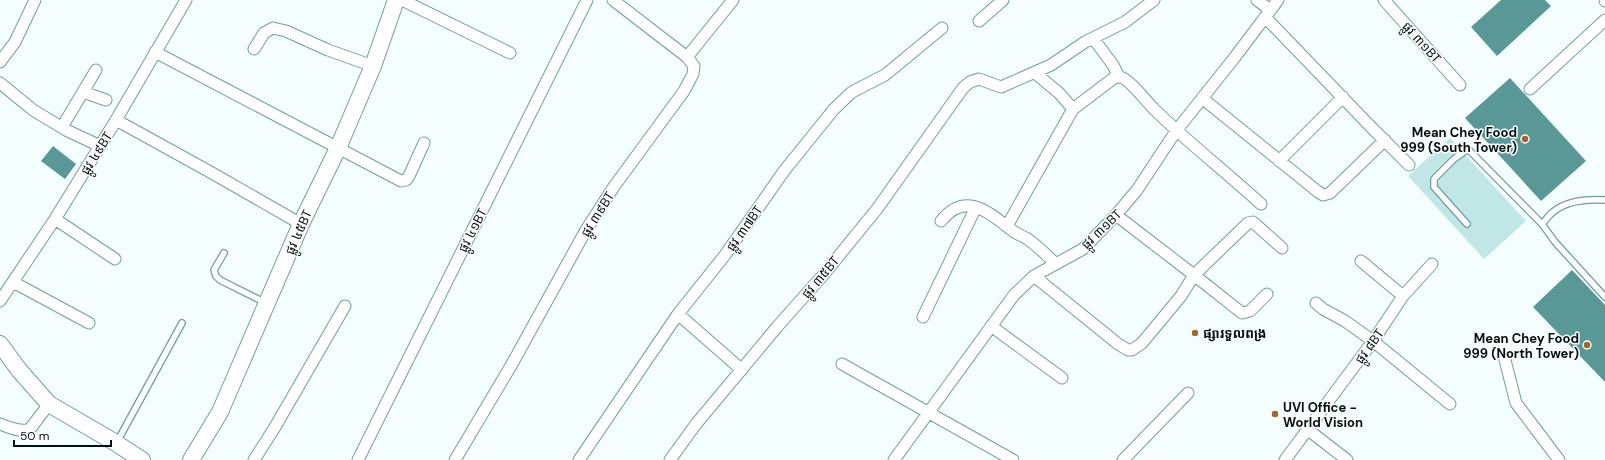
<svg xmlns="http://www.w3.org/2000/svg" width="1605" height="460" viewBox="0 0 1605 460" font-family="'DM Sans','Noto Sans Khmer',sans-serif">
  <rect width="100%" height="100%" fill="#f4fefe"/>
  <path fill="#c0e7e6" d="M1450,138L1526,221L1484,259L1408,176Z"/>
  <path fill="#5a9797" d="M1501,0H1545L1551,6L1497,56L1471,27Z
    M1510,78L1586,161L1541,201L1465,118Z
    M53,146L76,164L65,179L41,161Z
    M1572,270L1605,305V382L1533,307Z"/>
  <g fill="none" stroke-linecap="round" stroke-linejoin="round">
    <defs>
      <path id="lane" d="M1605,200C1588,199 1566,201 1553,212C1549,215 1546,220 1542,224L1555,242L1605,297
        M1467,224L1434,187V179L1454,159L1468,149L1542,224
        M224,253L214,270L216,276L220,280L266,303
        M117,442L182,323"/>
      <path id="street" d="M402,0L510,53
        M1257,0L1270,10
        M1384,0L1460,85
        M1605,0V1
        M1265,17L1370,126L1409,165
        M979,21L1003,0
        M1093,38L1113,65L1119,77
        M254,49L264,33L273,28L286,31L328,50L373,66
        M155,52L401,181L406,180L409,176L424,143
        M687,57L733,0
        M0,62L15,42L35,0
        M1035,73L1059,93L1073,109
        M0,83L33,110L66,130L100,146
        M1530,89L1605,20
        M83,92L106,100
        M1202,98L1317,191L1323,195L1330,193L1385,140
        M116,120L212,173L301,224
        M62,127L96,70
        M1279,161L1343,97
        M1116,215L1194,275L1242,313L1250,311L1267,294
        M55,219L115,259
        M941,221C966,190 989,213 1013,231C1017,234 1022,236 1026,238C1037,245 1046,255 1055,263
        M1007,226L1073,109L1114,78C1115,78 1118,77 1119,77C1128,77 1146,101 1153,108C1187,142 1225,171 1261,204
        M1361,261L1403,296
        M1034,276L1118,344L1128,350H1132L1142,343L1181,296L1194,275L1248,223L1253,222L1282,248
        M13,282L89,323
        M0,301L55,219L116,120L186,0
        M1316,303L1323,309L1345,321L1373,341L1450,404
        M678,314L742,370
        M923,317L976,207
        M991,326L1062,378
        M1505,360L1516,403L1559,460
        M842,364L1013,460
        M0,424C9,427 21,433 30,429L49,404
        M1307,429L1347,460
        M254,460L275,427L345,306
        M358,460L587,0
        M455,460L512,364L586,230L613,188L684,91L693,74L694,66L687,57L613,0
        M579,460L678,314L725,255L784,171L834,109L852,92L885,75L942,28
        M670,460L696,424L777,327L824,274L877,209L963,88L970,82L979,79L1001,87L1051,65L1085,42L1125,22L1154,0
        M894,460L1014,295L1034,276L1083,249L1116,215L1137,190L1176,131L1235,57L1278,0
        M1123,460L1188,393
        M1285,460L1373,341L1403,296L1432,264"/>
      <path id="secondary" d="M0,344L19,370L49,404L116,443L142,460
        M191,460L220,412L301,224L338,148L373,66L396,0"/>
    </defs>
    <use href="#lane" stroke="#709e9d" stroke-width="8"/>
    <use href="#street" stroke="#709e9d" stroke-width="13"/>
    <use href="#secondary" stroke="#709e9d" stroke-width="18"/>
    <use href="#lane" stroke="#fff" stroke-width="5.5"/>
    <use href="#street" stroke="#fff" stroke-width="11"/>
    <use href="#secondary" stroke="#fff" stroke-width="16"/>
  </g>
  <g fill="#a3662a" stroke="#fff" stroke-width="1.5">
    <circle cx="1525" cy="139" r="4"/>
    <circle cx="1195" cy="333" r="4"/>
    <circle cx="1587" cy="345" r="4"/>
    <circle cx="1275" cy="414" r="4"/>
  </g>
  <g text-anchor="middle" stroke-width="3" stroke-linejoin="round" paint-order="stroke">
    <g font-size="13" fill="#010f0f" stroke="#fff">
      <text transform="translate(1422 42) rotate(48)" y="5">ផ្លូវ ៣១BT</text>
      <text transform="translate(96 153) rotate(-58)" y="5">ផ្លូវ ៤៩BT</text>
      <text transform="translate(597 214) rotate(-58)" y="5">ផ្លូវ ៣៩BT</text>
      <text transform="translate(744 228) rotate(-55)" y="5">ផ្លូវ ៣៧BT</text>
      <text transform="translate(1101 229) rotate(-44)" y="5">ផ្លូវ ៣១BT</text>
      <text transform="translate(472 230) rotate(-63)" y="5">ផ្លូវ ៤១BT</text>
      <text transform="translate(298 232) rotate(-66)" y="5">ផ្លូវ ៤៥BT</text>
      <text transform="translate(820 277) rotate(-50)" y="5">ផ្លូវ ៣៥BT</text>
      <text transform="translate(1369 346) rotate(-54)" y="5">ផ្លូវ ៨BT</text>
    </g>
    <g font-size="13" font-weight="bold" fill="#010f0f" stroke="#fff" text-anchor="end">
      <text x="1517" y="137">Mean Chey Food<tspan x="1517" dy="15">999 (South Tower)</tspan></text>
      <text x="1203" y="338" text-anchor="start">ផ្សារទួលពង្រ</text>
      <text x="1579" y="343">Mean Chey Food<tspan x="1579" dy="15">999 (North Tower)</tspan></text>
      <text x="1283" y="412" text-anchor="start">UVI Office -<tspan x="1283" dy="15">World Vision</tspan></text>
    </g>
  </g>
  <path d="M14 440v6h97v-6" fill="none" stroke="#010f0f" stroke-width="2"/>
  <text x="20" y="440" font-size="12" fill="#010f0f" stroke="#ffffff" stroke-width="3" paint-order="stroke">50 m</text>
</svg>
